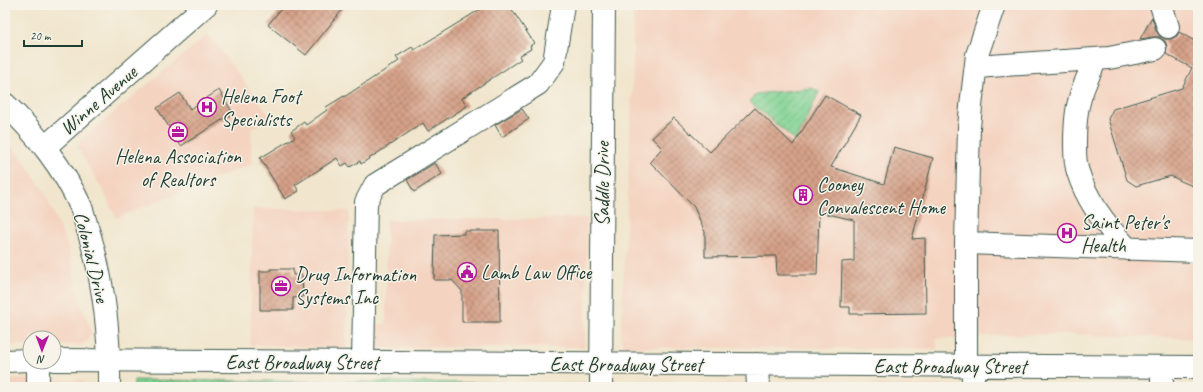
<svg xmlns="http://www.w3.org/2000/svg" width="1203" height="392" viewBox="0 0 1203 392" font-family="Caveat,sans-serif">
  <defs>
    <pattern id="grass-dots" width="8" height="8" patternUnits="userSpaceOnUse"><rect width="8" height="8" fill="#7fd192"/><path d="M2 2h.1M6 6h.1" fill="none" stroke="#67ab78" stroke-width="1.8" stroke-linecap="round"/></pattern>
    <pattern id="garden-furrows" width="10" height="10" patternUnits="userSpaceOnUse"><rect width="10" height="10" fill="#7fd192"/><path d="M-1 1l2-2M0 10L10 0M9 11l2-2" fill="none" stroke="#67ab78"/></pattern>
    <pattern id="building-cross-hatch" width="8" height="8" patternUnits="userSpaceOnUse"><rect width="8" height="8" fill="#d6a188"/><path d="M0 0l8 8M0 8l8-8" fill="none" stroke="#ad8470"/></pattern>
  </defs>
  <rect width="100%" height="100%" fill="#f7f3e8"/>
  <filter id="ink" filterUnits="userSpaceOnUse"><feTurbulence type="fractalNoise" baseFrequency=".025" numOctaves="2"/><feDisplacementMap in="SourceGraphic" scale="8" xChannelSelector="R" yChannelSelector="G"/><feConvolveMatrix kernelMatrix="1 2 1 2 8 2 1 2 1" color-interpolation-filters="sRGB"/></filter>
  <filter id="wash" filterUnits="userSpaceOnUse"><feTurbulence type="fractalNoise" baseFrequency=".012" numOctaves="4" result="noise"/><feDisplacementMap in="SourceGraphic" scale="16" xChannelSelector="R" yChannelSelector="G"/><feGaussianBlur stdDeviation="0.9" result="paint"/><feColorMatrix in="noise" values="0 0 0 0 0 0 0 0 0 0 0 0 0 0 0 0 0 1.4 0 .05"/><feComposite in="paint" operator="in"/></filter>
  <g filter="url(#wash)">
    <rect width="100%" height="100%" fill="#f1e6cd"/>
    <path fill="#f4d3c0" d="M633,5H1198V339L1064,334L1006,335L936,339L937,349L626,347L621,340L633,69Z
      M208,34L271,117L251,130L252,164L116,218L103,191L78,148L81,140Z
      M5,141L20,155L45,193L67,244L81,306L92,332L87,342L78,345H54V338H30V345H5Z
      M253,208L349,211L346,348L250,345Z
      M588,218L585,347L372,348V324H386V220Z
      M5,379L82,380L89,387H5Z
      M506,383L1198,387H506Z"/>
    <path fill="url(#grass-dots)" stroke="#4f8763" d="M134,380L506,383V387H134Z"/>
    <path fill="url(#garden-furrows)" stroke="#4f8763" d="M812,88L819,92L796,141L749,101L756,94Z"/>
    <g id="blocks">
      <path fill="url(#building-cross-hatch)" d="M284,5H346L306,55L268,25Z
        M487,5H509L534,43L530,46L531,49L519,56L521,59L462,98L467,106L428,131L423,123L361,164L360,161L350,167L347,163L342,166L337,158L295,185L299,191L285,199L260,158L295,137L291,131L304,122L306,125L327,110L326,107L344,96V97L399,61L396,57L412,47L414,50Z
        M1152,17L1156,31L1160,36L1165,39H1171L1177,36L1179,32L1198,43V188L1183,182L1171,176L1136,186L1127,180L1108,119L1113,109L1182,88L1192,68L1166,54L1167,46L1165,41L1159,37H1153L1140,39Z
        M219,90L233,113L181,146L157,108L180,93L190,109Z
        M825,95L861,115L831,167L884,184L894,147L933,158L912,239L925,238L926,313L850,314V307H841L842,262L854,261V220L819,212L817,275H777L776,256L705,257V232L694,207L650,162L662,148L652,138L674,118L710,152L755,108L793,145Z
        M522,109L529,119L502,137L495,125Z
        M435,163L442,174L414,192L407,180Z
        M464,231H499L500,322H462V291L452,280H434L435,235L464,234Z
        M270,269H293V275H302L303,297L293,298V310H260V271H270Z"/>
    </g>
  </g>
  <g filter="url(#ink)">
    <use href="#blocks" fill-opacity="0" stroke="#3e564b" stroke-width="1"/>
    <g fill="none" stroke-linecap="round" stroke-linejoin="round">
      <defs>
        <path id="minor" d="M994,5L977,55L972,97L969,127L966,243L1198,251
          M1161,5L1168,27
          M1096,59C1090,73 1082,87 1079,102C1075,116 1075,131 1075,145C1075,153 1075,164 1078,172C1087,202 1107,227 1128,249
          M976,67L1109,58L1155,49
          M45,147L206,5
          M54,360L1198,367
          M5,361L30,360
          M363,362L366,202L375,185L538,84L554,62L563,5
          M757,364L758,387
          M966,366V243
          M973,366V387
          M38,387V362
          M601,387L604,5
          M1162,387V367"/>
        <path id="major" d="M5,104C35,132 64,169 81,207C84,215 86,225 89,233C104,283 110,335 109,387"/>
      </defs>
      <use href="#minor" stroke="#3e564b" stroke-width="24"/>
      <use href="#major" stroke="#3e564b" stroke-width="24"/>
      <use href="#minor" stroke="#fff" stroke-width="22"/>
      <use href="#major" stroke="#fff" stroke-width="22"/>
    </g>
  </g>
  <defs>
    <symbol id="hospital-ring" viewBox="-11 -11 22 22"><circle r="9.5" fill="#f7f3e8" stroke="#b5179e" stroke-width="1.5"/><path d="M-5-5h3v3.5h4V-5h3V5h-3V1.5h-4V5h-3Z" fill="#b5179e"/></symbol>
    <symbol id="office-ring" viewBox="-11 -11 22 22"><circle r="9.5" fill="#f7f3e8" stroke="#b5179e" stroke-width="1.5"/><path d="M-6-3h4V-5.5h4V-3h4V5H-6ZM-1-4.5V-3h2v-1.5ZM-6 0V1H6V0Z" fill="#b5179e"/></symbol>
    <symbol id="building-ring" viewBox="-11 -11 22 22"><circle r="9.5" fill="#f7f3e8" stroke="#b5179e" stroke-width="1.5"/><path d="M-4-6H4V6H1V3H-1V6H-4ZM-2.5-4.3h1.7v1.8h-1.7ZM.8-4.3h1.7v1.8H.8ZM-2.5-1h1.7V.8h-1.7ZM.8-1h1.7V.8H.8Z" fill="#b5179e"/></symbol>
    <symbol id="civic-ring" viewBox="-11 -11 22 22"><circle r="9.5" fill="#f7f3e8" stroke="#b5179e" stroke-width="1.5"/><path d="M-.6-6.5H3V-4.5H.6V-3L4-1V1h2V6H-6V1h2V-1L-.6-3ZM-1.2 2.5V6h2.4V2.5Z" fill="#b5179e"/></symbol>
  </defs>
  <g fill-rule="evenodd">
    <use href="#hospital-ring" x="196" y="96" width="22" height="22"/>
    <use href="#office-ring" x="167" y="121" width="22" height="22"/>
    <use href="#building-ring" x="792" y="184" width="22" height="22"/>
    <use href="#hospital-ring" x="1056" y="222" width="22" height="22"/>
    <use href="#civic-ring" x="456" y="261" width="22" height="22"/>
    <use href="#office-ring" x="270" y="275" width="22" height="22"/>
  </g>
  <g text-anchor="middle" stroke-width="3" stroke-linejoin="round" paint-order="stroke">
    <g font-size="20" fill="#1f3d34" stroke="#f7f3e8" text-anchor="start">
      <text x="221" y="103">Helena Foot<tspan x="221" dy="23">Specialists</tspan></text>
      <text x="178" y="163" text-anchor="middle">Helena Association<tspan x="178" dy="23">of Realtors</tspan></text>
      <text x="817" y="191">Cooney<tspan x="817" dy="23">Convalescent Home</tspan></text>
      <text x="1081" y="229">Saint Peter's<tspan x="1081" dy="23">Health</tspan></text>
      <text x="481" y="279">Lamb Law Office</text>
      <text x="295" y="281">Drug Information<tspan x="295" dy="23">Systems Inc</tspan></text>
    </g>
    <g font-size="20" fill="#1f3d34" stroke="#f7f3e8">
      <text transform="translate(98 100) rotate(-41)" y="7">Winne Avenue</text>
      <text transform="translate(602 184) rotate(-90)" y="7">Saddle Drive</text>
      <text transform="translate(92 257) rotate(76)" y="7">Colonial Drive</text>
      <text x="302" y="369">East Broadway Street</text>
      <text x="626" y="371">East Broadway Street</text>
      <text x="950" y="373">East Broadway Street</text>
    </g>
  </g>
  <rect width="1203" height="392" fill="none" stroke="#f7f3e8" stroke-width="20"/>
  <g transform="translate(42 350) rotate(181)"><circle r="19" fill="#f7f3e8" stroke="#a1aaa0"/>
  <path d="M0-3L7 15L0 10L-7 15Z" fill="#b5179e"/>
  <text y="-6" font-size="11" font-weight="bold" text-anchor="middle" fill="#1f3d34">N</text>
  </g>
  <path d="M24 40v6h58v-6" fill="none" stroke="#1f3d34" stroke-width="2"/>
  <text x="30" y="40" font-size="12" fill="#1f3d34" stroke="#f7f3e8" stroke-width="3" paint-order="stroke">20 m</text>
</svg>
